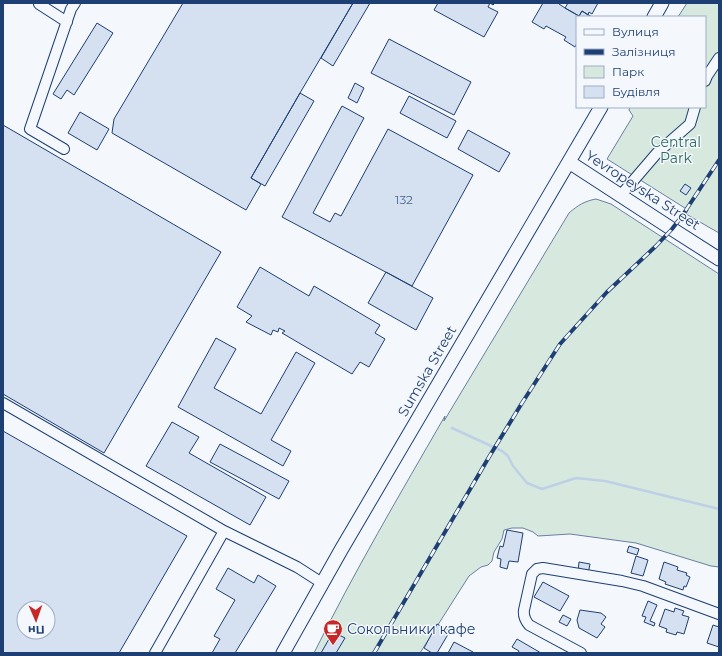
<svg xmlns="http://www.w3.org/2000/svg" width="722" height="656" viewBox="0 0 722 656" font-family="Montserrat,sans-serif">
  <rect width="100%" height="100%" fill="#f4f7fb"/>
  <path fill="#d7e8df" stroke="#687fa3" d="M687,3H719V233L686,214L688,210L607,159L633,116L629,110L630,107H705V17H678Z
    M596,199L611,204L719,274V567L711,566L636,543L570,534L538,536L533,532L523,528H512L504,530L502,539L494,552L492,561L488,565L481,567L469,576L420,653H314C354,572 400,494 445,416L444,421L569,213C578,205 585,201 596,199Z"/>
  <g fill="none" stroke-linecap="round" stroke-linejoin="round">
    <path stroke="#bed0e5" stroke-width="2.5" d="M452,428L502,451L508,456L513,466L527,483L542,489L576,478L605,481L719,509"/>
  </g>
  <path fill="#d5e0f0" stroke="#1d3f73" fill-rule="evenodd" d="M183,3H353L300,93L251,178L261,184L246,210L112,133L114,119Z
    M353,3H370L333,66L321,58Z
    M438,3H495L493,5L490,3L488,7L498,12L484,37L434,10Z
    M543,3H560L559,4L565,8L579,16L582,11L592,17H577V43L575,47L564,40L566,37L546,26L544,29L532,22Z
    M568,3H598L592,14L589,12L588,15L582,11L579,16L565,8Z
    M97,23L113,33L74,95L67,90L61,99L53,94Z
    M389,39L471,82L454,115L371,73Z
    M355,83L364,88L357,103L348,98Z
    M300,93L314,101L265,186L251,178Z
    M409,96L456,121L447,138L400,113Z
    M342,106L364,118L313,213L330,222L335,213L341,216L388,129L473,175L412,286L282,217Z
    M80,112L109,129L97,150L68,133Z
    M3,125L221,252L104,453L3,394Z
    M468,130L510,153L499,172L458,149Z
    M685,184L691,188L686,195L680,191Z
    M260,267L309,296L314,286L380,325L375,333L385,339L369,367L360,362L352,374L282,333L285,331L279,328L278,332L273,330L271,335L246,322L252,316L237,307Z
    M386,272L433,298L416,330L368,303Z
    M216,338L236,349L214,388L261,414L296,352L315,363L271,440L291,451L283,466L178,407Z
    M172,422L199,437L189,453L266,497L250,525L146,466Z
    M3,431L187,536L119,653H3ZM24,608H48V632H24Z
    M220,444L289,481L279,499L210,462Z
    M507,530L523,533L518,562L509,561L507,569L500,567L501,559L497,558L500,546L503,547Z
    M629,546L639,549L637,555L627,552Z
    M636,556L648,560L643,576L631,573Z
    M579,562L590,564L588,574L578,572Z
    M664,562L678,567L677,570L687,573L686,575L690,577L686,587L684,586L683,590L665,584L666,582L659,579Z
    M228,568L254,583L258,575L276,586L235,653H212L220,639L214,636L235,600L216,589Z
    M543,582L569,596L560,611L534,597Z
    M648,601L657,605L650,621L655,623L654,626L644,622L646,617L642,616Z
    M675,608L684,611L682,615L689,617L684,634L677,632L676,635L666,632L667,629L659,626L665,609L674,612Z
    M580,610L601,613L606,617L601,624L605,627L597,638L579,628L577,620Z
    M563,615L571,619L567,626L559,622Z
    M437,624L450,631L437,653H432L424,648Z
    M713,625L719,627V647L707,643Z
    M333,632L345,638L336,653H321Z
    M517,639L541,653H518L519,651L512,647Z
    M454,642L473,652V653H448Z"/>
  <g fill="none" stroke-linecap="round" stroke-linejoin="round">
    <defs>
      <path id="minor" d="M39,4L67,22
        M705,81L707,76L719,58
        M64,149L30,129L71,9L75,3
        M621,195L657,153L690,124L695,107
        M3,403L224,531
        M155,653L224,531L297,567L322,583
        M581,653L529,625C525,620 523,616 524,610L532,574L537,569L543,568L622,581L643,586L719,614"/>
      <path id="major" d="M654,17L662,3
        M569,162L672,229L719,259
        M283,653L341,550L601,107"/>
    </defs>
    <use href="#minor" stroke="#1d3f73" stroke-width="12"/>
    <use href="#major" stroke="#1d3f73" stroke-width="15"/>
    <use href="#minor" stroke="#f4f7fb" stroke-width="10"/>
    <use href="#major" stroke="#f4f7fb" stroke-width="13"/>
    <defs>
      <path id="rail" d="M374,653L489,457L522,403L560,344L607,292L656,246L672,229L682,216L719,160"/>
    </defs>
    <use href="#rail" stroke="#1d3f73" stroke-width="4"/>
    <use href="#rail" stroke="#f4f7fb" stroke-width="2.5" stroke-dasharray="8" stroke-linecap="butt"/>
  </g>
  <defs>
    <symbol id="cafe-pin" viewBox="-11 -11 22 30"><path d="M0 17L-7.5 6A9.5 9.5 0 1 1 7.5 6Z" fill="#c62828" stroke="#f4f7fb"/><path d="M-5.5-4.5H6V0H3Q3 3.5 0 3.5H-2.5Q-5.5 3.5-5.5 0ZM3-3.2v2h1.7v-2ZM-6 4.5H4V6H-6Z" fill="#fff"/></symbol>
  </defs>
  <g fill-rule="evenodd">
    <use href="#cafe-pin" x="322" y="618" width="22" height="30"/>
  </g>
  <g text-anchor="middle" stroke-width="3" stroke-linejoin="round" paint-order="stroke">
    <g font-size="12" fill="#4b6792">
      <text x="404" y="204">132</text>
    </g>
    <g font-size="14" fill="#2c6c60" stroke="#f4f7fb">
      <text x="676" y="147">Central<tspan x="676" dy="16">Park</tspan></text>
    </g>
    <g font-size="14" fill="#1d3f73" stroke="#f4f7fb">
      <text transform="translate(643 190) rotate(33)" y="5">Yevropeyska Street</text>
      <text transform="translate(427 371) rotate(-60)" y="5">Sumska Street</text>
    </g>
    <g font-size="14" fill="#1d3f73" stroke="#f4f7fb" text-anchor="start">
      <text x="347" y="634">Сокольники кафе</text>
    </g>
  </g>
  <rect width="722" height="656" fill="none" stroke="#1d3f73" stroke-width="8"/>
  <rect x="576" y="16" width="130" height="92" fill="#f4f7fb" stroke="#9eadc5"/>
  <rect x="584" y="29" width="20" height="6" fill="#f4f7fb" stroke="#9eadc5"/>
  <text x="612" y="36" font-size="12" fill="#1d3f73">Вулиця</text>
  <rect x="584" y="49" width="20" height="6" fill="#1d3f73" stroke="#9eadc5"/>
  <text x="612" y="56" font-size="12" fill="#1d3f73">Залізниця</text>
  <rect x="584" y="66" width="20" height="12" fill="#d7e8df" stroke="#9eadc5"/>
  <text x="612" y="76" font-size="12" fill="#1d3f73">Парк</text>
  <rect x="584" y="86" width="20" height="12" fill="#d5e0f0" stroke="#9eadc5"/>
  <text x="612" y="96" font-size="12" fill="#1d3f73">Будівля</text>
  <g transform="translate(36 620) rotate(178)"><circle r="19" fill="#f4f7fb" stroke="#9eadc5"/>
  <path d="M0-3L7 15L0 10L-7 15Z" fill="#c62828"/>
  <text y="-6" font-size="11" font-weight="bold" text-anchor="middle" fill="#1d3f73">Пн</text>
  </g>
</svg>
